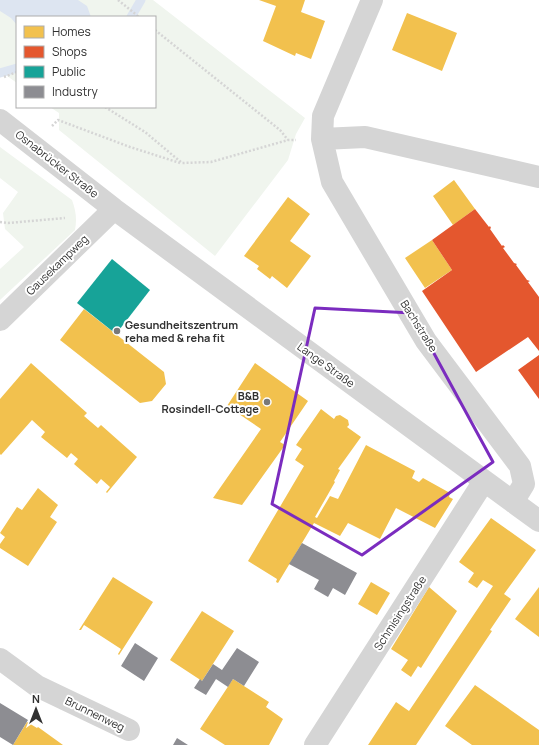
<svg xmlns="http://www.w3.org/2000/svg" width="539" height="745" viewBox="0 0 539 745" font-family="Manrope,sans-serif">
  <rect width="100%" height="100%" fill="#fff"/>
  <path fill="#f0f5ee" d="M0,0H153L305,118L296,134L288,160L215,256L59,130V113L50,107H155V17H17V83L0,71Z
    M0,147L72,200C76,211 77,219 75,230L0,300V269L24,247L5,229L3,213L18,192L0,178Z"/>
  <path fill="#dde5f1" d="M0,0H78L87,6L91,17H17V25L11,18L0,11Z"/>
  <path fill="#f2c14e" d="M259,0H305L301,12L325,21L311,59L296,53L295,56L263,41L276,6Z
    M407,13L457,33L442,71L392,50Z
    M454,180L475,209L453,225L433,196Z
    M288,197L310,214L290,241L311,256L287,288L272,276L270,279L257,269L259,266L244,256Z
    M432,240L452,270L425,288L405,258Z
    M84,309L164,372L166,384L152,401L140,403L60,340Z
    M31,363L87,413L84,416L98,428L101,425L137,457L107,493L106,492L110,487L101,479L97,484L74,464L78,459L71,453L67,458L41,437L45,432L32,420L1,455L0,454V399Z
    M255,363L308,401L280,442L285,445L242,505L213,498L261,429L227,406Z
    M321,409L334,419L336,416L340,415L348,420L349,425L347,427L361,437L338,469L340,470L334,481L335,482L315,517L317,518L330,496L338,499L366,445L415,471L412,478L419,482L423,478L450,493L449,497L453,499L435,528L396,508L380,539L348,523L340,536L314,523L278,583L276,582L277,579L248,561L304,466L295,460L302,449L296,445Z
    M38,488L58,505L50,517L57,522L28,566L0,548V544L5,537L0,533L17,507L22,510Z
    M491,518L536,550L504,594L511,599L490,630L492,631L416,745H368L396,702L409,711L493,586L483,580L477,588L468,582L474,573L459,562Z
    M113,577L153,602L119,655L118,654L121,649L84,625L81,630H79Z
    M371,582L390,593L377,615L358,604Z
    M429,587L457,611L421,668L418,666L411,677L401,670L408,660L391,649Z
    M539,587V637L515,619Z
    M202,611L234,631L202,681L170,660Z
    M233,679L269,702L266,707L283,719L269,745H225L200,729Z
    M475,685L539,730V745H472L445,726Z
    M27,722L37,728L38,727L63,745H13Z"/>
  <path fill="#e4572e" d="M475,209L489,227L490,226L491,228L490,229L502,246L503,245L505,247L503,248L514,263L517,264L516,265L527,280L530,281L528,282L539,297V351L528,337L476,372L422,291L452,270L432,240Z
    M539,355V399L518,370Z"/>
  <path fill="#17a398" d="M112,259L150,290L116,334L77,303Z"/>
  <path fill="#8d8d92" d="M302,543L357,573L345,595L333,588L328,597L314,589L319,580L289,564Z
    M135,643L158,658L144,681L121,666Z
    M237,648L259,662L244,686L233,679L228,687L216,679L206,695L194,688L200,679L202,681L213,664L222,670Z
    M0,703L28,720L13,745L0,737Z
    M177,738L188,745H173Z"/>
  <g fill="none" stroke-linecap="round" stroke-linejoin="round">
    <path stroke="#dde5f1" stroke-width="9" d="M131,17L141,0
      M0,73L17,68"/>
    <path stroke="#d5d5d5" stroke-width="2.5" stroke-dasharray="2 2" stroke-linecap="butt" d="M118,0L139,17
      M155,30L280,130L288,140
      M4,77L17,72
      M105,107L145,132L182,163L211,162L288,140H296
      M52,126L58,120L130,147L180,163
      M0,222L8,223L65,218"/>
    <path stroke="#d5d5d5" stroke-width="22" d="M372,0L323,116L322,139L332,182L426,341L520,466L524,484L513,502
      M0,120L114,209L539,521
      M322,139L365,137L539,177
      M0,320L114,209
      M0,659L37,686L129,730
      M315,745L484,481"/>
  </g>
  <path fill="none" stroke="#7b2cbf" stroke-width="3" stroke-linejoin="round" d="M315,308L412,313L493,462L362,555L272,504Z"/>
  <g fill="#797979" stroke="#fff" stroke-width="1.5">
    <circle cx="117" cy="331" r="4"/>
    <circle cx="267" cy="402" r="4"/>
  </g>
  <g text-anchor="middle" stroke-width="4" stroke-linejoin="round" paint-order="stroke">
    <g font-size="11" fill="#313131" stroke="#fff">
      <text transform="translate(57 164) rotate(38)" y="4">Osnabrücker Straße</text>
      <text transform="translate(57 265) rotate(-44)" y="4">Gausekampweg</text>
      <text transform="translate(419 326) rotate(58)" y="4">Bachstraße</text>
      <text transform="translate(326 365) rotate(36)" y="4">Lange Straße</text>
      <text transform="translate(400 613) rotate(-57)" y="4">Schmisingstraße</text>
      <text transform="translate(95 714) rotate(26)" y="4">Brunnenweg</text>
    </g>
    <g font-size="11" font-weight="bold" fill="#313131" stroke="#fff" text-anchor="start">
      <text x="125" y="329">Gesundheitszentrum<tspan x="125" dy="13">reha med &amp; reha fit</tspan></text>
      <text x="259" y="400" text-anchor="end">B&amp;B<tspan x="259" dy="13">Rosindell-Cottage</tspan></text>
    </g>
  </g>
  <rect x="16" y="16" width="140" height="92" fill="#ffffff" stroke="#adadad"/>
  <rect x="24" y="26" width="20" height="12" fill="#f2c14e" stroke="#adadad"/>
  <text x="52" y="36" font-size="12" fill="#313131">Homes</text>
  <rect x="24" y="46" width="20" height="12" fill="#e4572e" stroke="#adadad"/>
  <text x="52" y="56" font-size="12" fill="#313131">Shops</text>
  <rect x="24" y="66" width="20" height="12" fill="#17a398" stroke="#adadad"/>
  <text x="52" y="76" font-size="12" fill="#313131">Public</text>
  <rect x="24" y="86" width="20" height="12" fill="#8d8d92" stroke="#adadad"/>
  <text x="52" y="96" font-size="12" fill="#313131">Industry</text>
  <g transform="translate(36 709)" stroke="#ffffff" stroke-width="3" paint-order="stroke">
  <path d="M0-3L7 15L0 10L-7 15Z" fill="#313131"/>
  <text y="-6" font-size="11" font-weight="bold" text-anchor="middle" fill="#313131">N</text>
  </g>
</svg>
